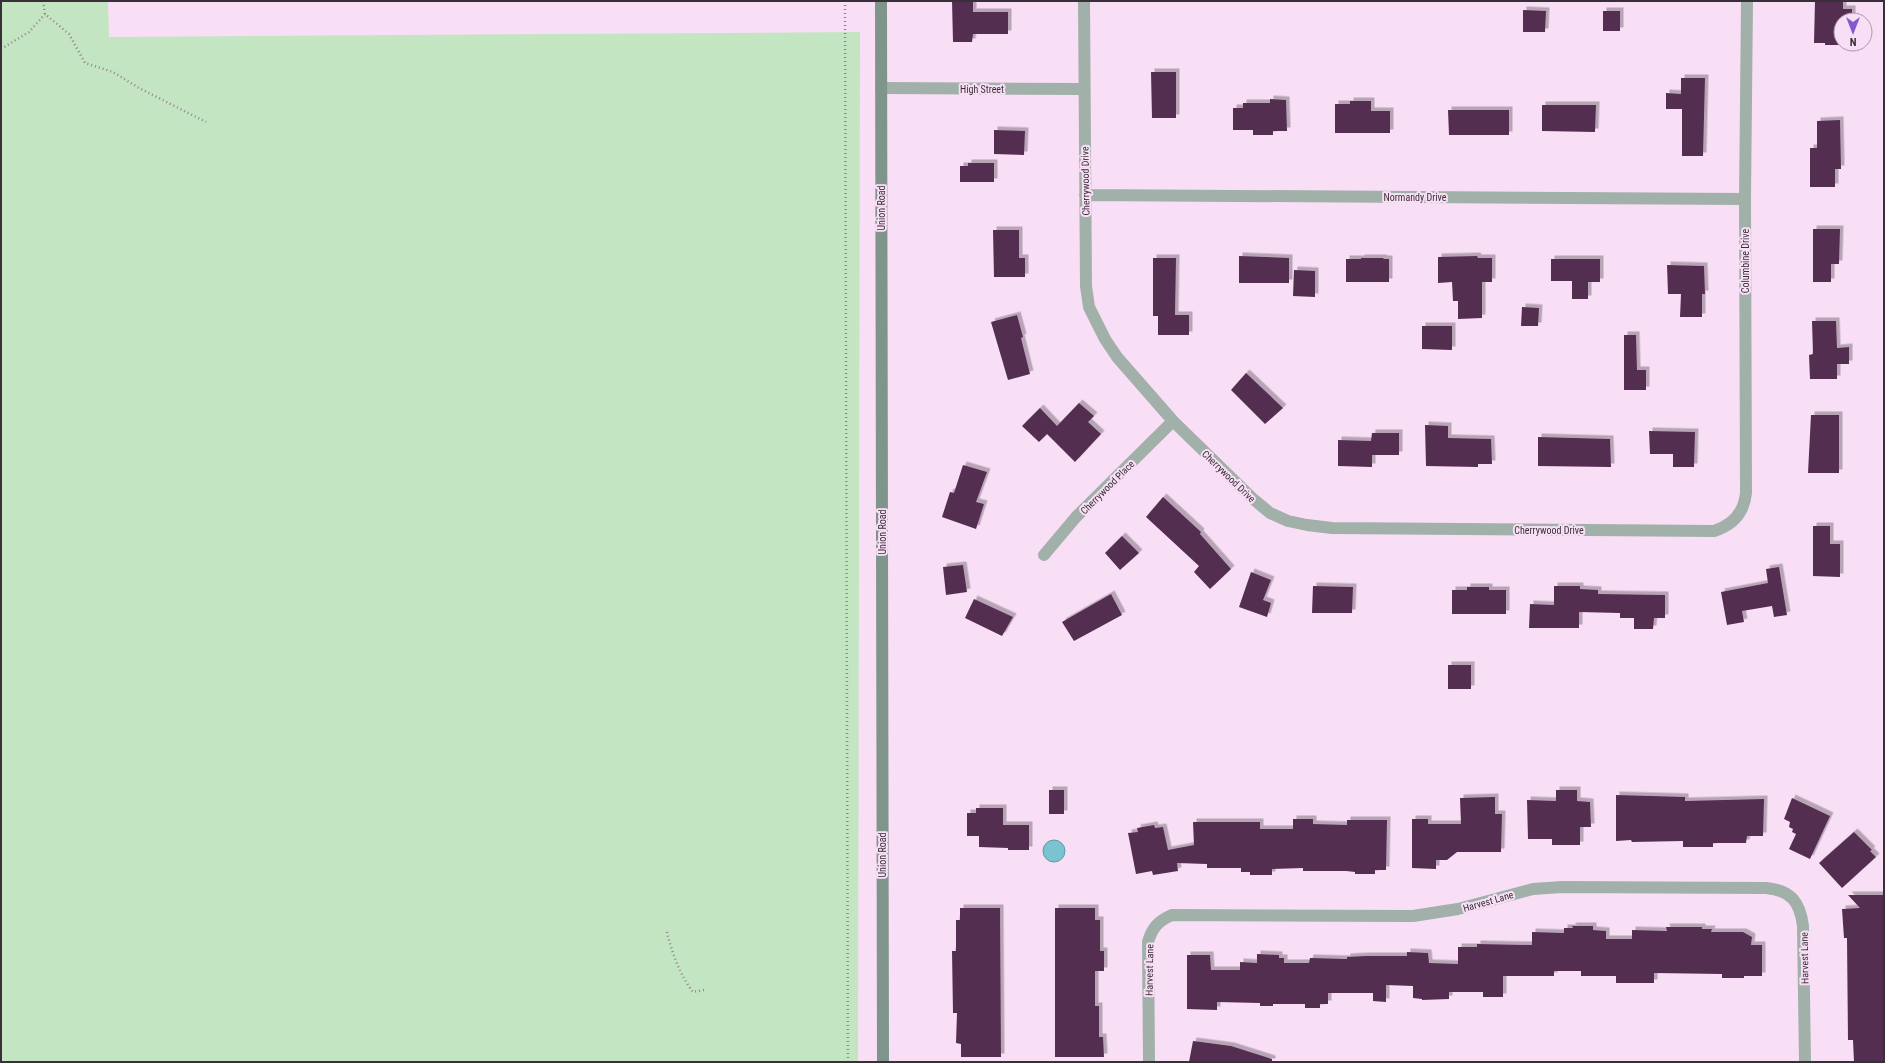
<svg xmlns="http://www.w3.org/2000/svg" width="1885" height="1063" viewBox="0 0 1885 1063" font-family="'Roboto Condensed',sans-serif">
  <defs>
    <filter id="shadow"><feDropShadow dx="3.5" dy="-3.5" stdDeviation="0" flood-color="#0004"/></filter>
  </defs>
  <rect width="100%" height="100%" fill="#f9dff6"/>
  <path fill="#c4e5c2" d="M1,1H108L109,37L860,32L858,1062H1Z"/>
  <path fill="#79c4d0" stroke="#6697a2" d="M1043 851a11 11 0 1 1 22 0a11 11 0 1 1-22 0Z"/>
  <path fill="#532d51" filter="url(#shadow)" d="M952,1H973V12H1008V34H973L972,42H953Z
    M1815,1H1843V9H1852V20H1841V44L1851,45H1825V43H1814Z
    M1523,10L1546,11L1545,32H1523Z
    M1603,11H1620V31H1603Z
    M1151,72H1176V118H1152Z
    M1681,78H1705L1703,156H1682V109H1666V93L1681,94Z
    M1270,99L1286,100L1287,131H1273V135H1253V130H1233V108H1243V103H1270Z
    M1350,101H1371V111H1390V133H1335V104H1350Z
    M1542,105H1596L1595,132L1542,131Z
    M1448,110H1509V135H1449Z
    M1840,120L1841,169H1835V187H1810V148H1817V121Z
    M994,130L1025,131L1024,155L994,154Z
    M968,163H994V182H960V166H968Z
    M1813,229H1840L1839,264H1831V282H1813Z
    M993,230H1019V258H1025V277H994Z
    M1239,256L1289,258V283H1239Z
    M1477,256L1478,258H1492V282H1482V318L1458,319V301H1453L1452,282L1438,283V257Z
    M1153,258H1176L1175,315H1189V335H1158V316H1153Z
    M1361,258H1383L1384,259H1389V282H1346V259H1361Z
    M1551,259H1600V282H1588V299H1572V281H1551Z
    M1667,265L1704,266L1705,294H1702V317H1680L1681,294H1668Z
    M1294,270L1315,271V297L1293,296Z
    M1522,307L1539,308L1538,326H1521Z
    M1017,315L1023,337L1021,338L1030,374L1008,380L991,322Z
    M1812,321H1836L1837,348L1849,347V364H1837V379H1810L1809,355L1813,354Z
    M1422,326H1452V350L1422,349Z
    M1624,335H1636L1637,370H1646V390H1624Z
    M1246,373L1283,408L1265,424L1231,390Z
    M1079,403L1094,416L1088,422L1101,434L1075,462L1047,434L1039,442L1022,426L1040,408L1057,426Z
    M1811,415H1839V473H1808Z
    M1425,425L1448,426V438L1491,439L1492,464H1478V467L1426,466Z
    M1649,431L1695,432L1694,467H1673V454H1650Z
    M1372,433H1399V455H1372V467L1338,466V440L1371,441Z
    M1538,437L1610,439L1611,467L1538,466Z
    M963,465L987,472L976,502L984,504L976,529L942,517L950,492L954,493Z
    M1163,497L1201,532L1200,534L1231,569L1210,589L1194,572L1199,566L1146,517Z
    M1813,526H1830V544H1840V577L1813,576Z
    M1122,536L1139,553L1120,570L1105,553Z
    M963,565L967,592L946,595L943,567Z
    M1779,567L1787,615L1774,617L1772,606L1742,611L1744,622L1727,625L1721,592L1768,583L1766,569Z
    M1251,572L1271,580L1263,600L1271,603L1267,617L1239,607Z
    M1313,586L1353,587L1352,613H1312Z
    M1554,586H1580V589L1598,590V594L1665,595V618H1654L1653,629H1634V618H1620V613L1579,612V628H1529L1530,604L1554,605Z
    M1467,587H1489V590H1506V614H1452V590H1467Z
    M1111,594L1122,615L1074,641L1062,622Z
    M974,599L1013,617L1002,636L965,618Z
    M1448,665H1471V689H1448Z
    M1049,790H1064V814H1049Z
    M1556,790H1577V801L1590,802L1591,827H1580V845H1552V839H1528L1527,800L1556,801Z
    M1616,795L1685,797V801L1764,799L1763,836H1747L1746,843H1713V847H1683V841L1632,842L1631,840L1616,841Z
    M1495,797V814H1502L1501,852H1457L1447,860H1436V869L1412,868V819H1428V824H1461L1460,798Z
    M1792,798L1830,816L1810,859L1789,849L1796,834L1792,832L1793,829L1789,827L1790,822L1784,819Z
    M976,808H1003V825H1029V850H1008V848L979,847V836H967V813H976Z
    M1293,819H1313V824L1347,825V820H1387L1386,870H1375V874H1355V872L1346,871H1303V868L1272,869V875H1250V872H1241V868H1207V864L1177,863L1178,871L1153,875L1152,871L1136,874L1128,833L1138,832L1137,828L1154,825L1155,828L1163,827L1168,850L1194,845L1193,822H1260V829H1293Z
    M1854,832L1872,850L1870,851L1876,857L1842,888L1819,863Z
    M1848,895H1884V1062H1854L1853,1040H1848L1847,938H1844L1842,909L1860,908Z
    M960,908H1000L1001,1057H961V1044L956,1043L957,1013H953L952,951H956V920H960Z
    M1055,908H1095V920H1100V951H1104V971H1095V1006H1099V1037H1103L1104,1057H1055Z
    M1572,926H1593V930L1606,931V939H1632V930L1667,931L1666,927H1702V929H1712L1711,932H1743L1752,937L1751,945H1762V976H1744V978H1722V974L1654,973V983H1616V976H1581V971H1554V976H1503V997H1483V992H1449V999L1422,1000V999L1413,998V986L1386,985V1002L1373,1001V993H1328V1004H1320V1008H1305V1004H1273V1006H1260V1003L1217,1002V1010L1187,1009V955H1210L1211,970H1240V962L1257,963V954L1279,955V958H1284V963H1309L1310,958L1347,959V957L1366,956H1407V952L1428,953L1429,963L1458,964V947H1477V944L1532,945V932L1564,933V928H1573Z
    M1193,1041L1231,1046L1272,1059V1062H1189Z"/>
  <g fill="none" stroke-linecap="round" stroke-linejoin="round">
    <path stroke="#958393" stroke-width="2.5" stroke-dasharray="1 3" stroke-linecap="butt" d="M43,1L45,14L69,34L85,63L113,72L139,88L206,122
      M845,1L848,1062
      M1,49L29,32L45,14
      M667,932C671,951 681,977 693,992L704,990"/>
    <path stroke="#a2b0aa" stroke-width="12" d="M1084,1L1086,286L1089,307L1105,339L1117,357L1173,421L1252,498L1270,513L1288,521L1307,525L1332,528L1714,531C1733,525 1744,513 1746,493L1745,199L1747,1
      M881,88L1084,89
      M1085,195L1745,199
      M1044,555L1076,517L1173,421
      M1149,1062L1148,942C1152,928 1158,921 1172,915L1413,916L1458,909L1533,889L1562,887L1766,888C1791,890 1800,902 1803,926L1805,1062"/>
    <path stroke="#7f958c" stroke-width="12" d="M881,1L883,1062"/>
  </g>
  <g text-anchor="middle" stroke-width="4" stroke-linejoin="round" paint-order="stroke">
    <g font-size="10" fill="#392f38" stroke="#f9dff6">
      <text x="982" y="93">High Street</text>
      <text transform="translate(1085 181) rotate(-91)" y="4">Cherrywood Drive</text>
      <text x="1415" y="201">Normandy Drive</text>
      <text transform="translate(881 208) rotate(-90)" y="4">Union Road</text>
      <text transform="translate(1745 261) rotate(-90)" y="4">Columbine Drive</text>
      <text transform="translate(1229 476) rotate(44)" y="4">Cherrywood Drive</text>
      <text transform="translate(1107 487) rotate(-45)" y="4">Cherrywood Place</text>
      <text x="1549" y="534">Cherrywood Drive</text>
      <text transform="translate(882 532) rotate(-90)" y="4">Union Road</text>
      <text transform="translate(882 855) rotate(-90)" y="4">Union Road</text>
      <text transform="translate(1488 901) rotate(-16)" y="4">Harvest Lane</text>
      <text transform="translate(1804 958) rotate(-91)" y="4">Harvest Lane</text>
      <text transform="translate(1149 970) rotate(-89)" y="4">Harvest Lane</text>
    </g>
  </g>
  <rect width="1885" height="1063" fill="none" stroke="#392f38" stroke-width="4"/>
  <g transform="translate(1853 32) rotate(180)"><circle r="19" fill="#f9dff6" stroke="#ac99aa"/>
  <path d="M0-3L7 15L0 10L-7 15Z" fill="#8558d1"/>
  <text y="-6" font-size="11" font-weight="bold" text-anchor="middle" fill="#392f38">N</text>
  </g>
</svg>
